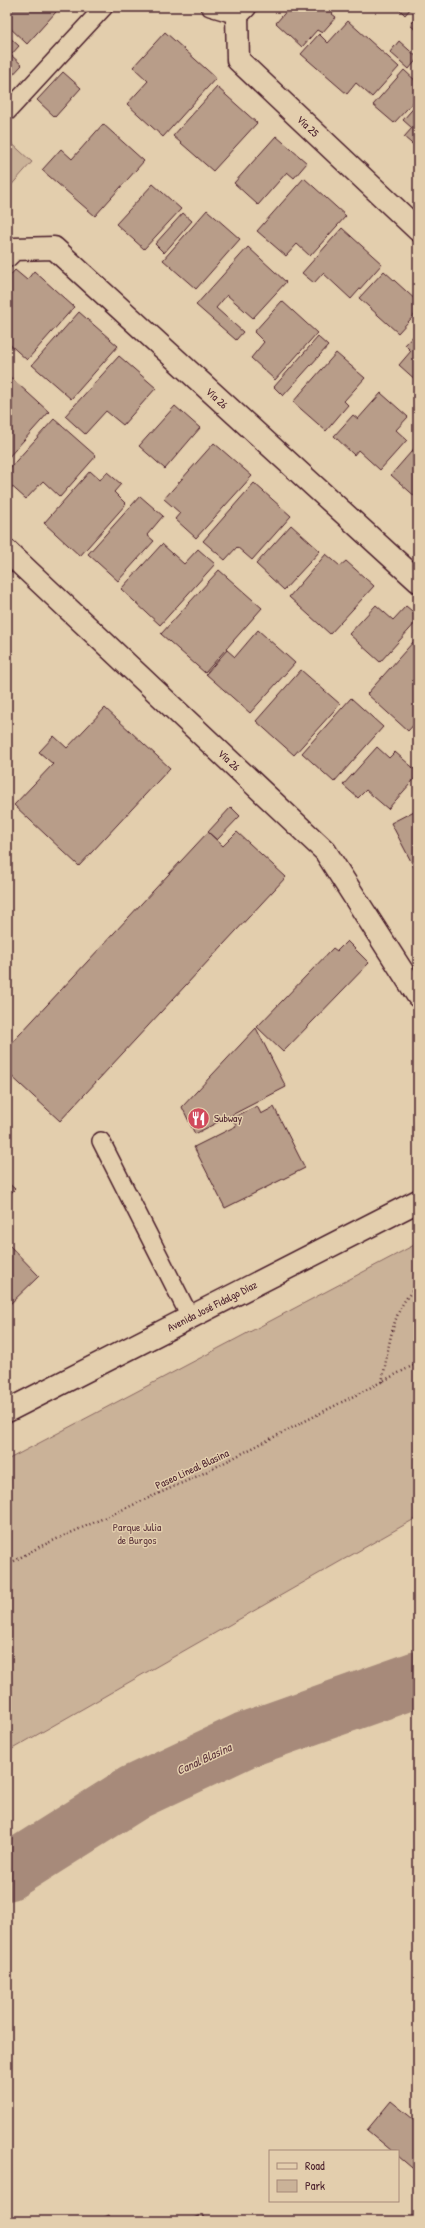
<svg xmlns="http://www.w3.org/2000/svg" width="425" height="2228" viewBox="0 0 425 2228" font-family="'Patrick Hand',sans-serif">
  <rect width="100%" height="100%" fill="#e3cead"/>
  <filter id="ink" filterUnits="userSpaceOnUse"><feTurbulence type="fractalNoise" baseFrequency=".025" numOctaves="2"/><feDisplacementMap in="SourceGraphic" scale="8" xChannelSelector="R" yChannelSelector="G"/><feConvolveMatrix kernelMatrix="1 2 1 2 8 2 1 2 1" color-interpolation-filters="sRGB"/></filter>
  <g filter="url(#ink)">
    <path fill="#cab298" stroke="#8a6862" d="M7,139L32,162L7,190Z
      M418,1243V1517L7,1752V1460Z"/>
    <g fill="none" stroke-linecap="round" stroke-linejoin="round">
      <path stroke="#a78a7a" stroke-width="56" d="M7,1873L135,1792L245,1740L418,1679"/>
    </g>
    <path fill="#b89d89" stroke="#4a1f2b" d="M7,7H51L56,12L27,44L7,25Z
      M290,7H338L332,14L336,17L322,33L317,30L302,47L276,23Z
      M397,7H412L405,15Z
      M418,17V32L410,25Z
      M348,21L399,67L372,97L356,83L347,94L301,54L319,34L328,43Z
      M165,32L216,78L163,137L127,104L148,81L133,67Z
      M7,35L19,46L11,55L22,65L9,79L7,78Z
      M399,41L418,58L409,69L390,52Z
      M404,70L418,83V97L394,123L373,105Z
      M63,72L81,88L55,117L37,100Z
      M217,87L257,123L213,171L173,136Z
      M418,103V149L404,137L412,128L403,120Z
      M103,124L144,161L95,216L42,170L61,149L72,159Z
      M276,136L307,163L294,178L287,172L258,205L234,183Z
      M304,178L346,216L310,256L297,244L286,256L257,231Z
      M153,184L181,209L144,249L116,224Z
      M207,210L240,239L196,289L163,260Z
      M183,213L192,221L164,253L155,244Z
      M342,228L382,264L351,299L323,273L314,283L302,273Z
      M248,247L286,282L253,318L227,295L216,308L243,332L236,340L196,305Z
      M15,270L27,280L34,271L74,307L27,360L7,342V279Z
      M384,271L418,302V311L398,333L359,298Z
      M282,301L317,333L275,380L251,358L264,342L254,332Z
      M79,312L118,346L71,399L32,365Z
      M418,331V382L399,365L411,351L405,345Z
      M318,337L328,346L283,396L274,387Z
      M336,353L365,378L344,401L348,405L326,431L293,402Z
      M119,356L156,388L123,425L106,411L85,434L65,416Z
      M7,374L49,412L7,459Z
      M381,393L408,417L396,430L407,440L380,470L358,450L354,455L334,436L353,415L358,419Z
      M175,406L200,428L165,469L139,446Z
      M54,419L96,456L60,497L43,481L26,499L7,482V471Z
      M214,443L252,476L196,538L175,519L180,513L164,499Z
      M418,444V499L391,475Z
      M90,471L100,480L107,472L121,484L114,492L126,504L80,556L44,523Z
      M254,483L291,516L252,560L237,547L225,560L203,541Z
      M140,496L163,516L147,535L154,541L118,581L88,554Z
      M291,525L320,551L284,590L256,564Z
      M162,544L184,564L198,549L215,564L160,625L121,589Z
      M326,554L340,566L346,561L374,586L330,634L289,597Z
      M219,570L262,608L205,673L161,634Z
      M376,605L393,620L406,606L418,616V620L380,662L349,634Z
      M258,630L295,663L250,713L206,674L227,650L235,657Z
      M414,641L418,645V720L408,731L367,694Z
      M301,670L340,704L294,755L256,721Z
      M351,698L383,727L334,782L302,753Z
      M105,708L170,768L79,866L14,805L53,764L39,752L54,736L67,748Z
      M377,747L389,758L395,752L418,772V775L388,809L366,790L358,798L343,785Z
      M231,807L240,816L217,840L208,832Z
      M418,809V867L415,869L391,823Z
      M208,832L223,846L237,832L286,877L60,1121L7,1072V1048Z
      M347,941L369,963L283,1052L257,1027L333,948L337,951Z
      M256,1028L286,1087L195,1134L182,1107Z
      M257,1106L261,1114L274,1107L305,1168L225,1208L194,1147L236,1126L232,1118Z
      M7,1182L15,1189L7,1197Z
      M7,1243L39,1276L7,1307Z
      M391,2101L418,2123V2173L398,2156V2151H392L367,2130Z
      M203,2214L206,2221H189Z
      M109,2215L112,2221H96Z"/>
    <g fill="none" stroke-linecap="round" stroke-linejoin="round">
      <defs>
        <path id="service" d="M210,7L237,15
          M7,112L104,7
          M101,1141L190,1317"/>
        <path id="minor" d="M245,7L237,15L238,60L418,230
          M7,256L14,249L54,248L418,581
          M7,551L325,851L418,996"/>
        <path id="tertiary" d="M7,1411L418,1201"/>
      </defs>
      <use href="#service" stroke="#4a1f2b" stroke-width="20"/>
      <use href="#minor" stroke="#4a1f2b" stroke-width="25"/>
      <use href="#tertiary" stroke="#4a1f2b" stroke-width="25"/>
      <path stroke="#4a1f2b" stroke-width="2.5" stroke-dasharray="1 3" stroke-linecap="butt" d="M382,1382C389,1350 391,1307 418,1286
        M7,1565L39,1547L200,1475L418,1363"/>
      <use href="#service" stroke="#e3cead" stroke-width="17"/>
      <use href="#minor" stroke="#e3cead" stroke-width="22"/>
      <use href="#tertiary" stroke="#e3cead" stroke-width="22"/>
    </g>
  </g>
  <defs>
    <symbol id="restaurant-disc" viewBox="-11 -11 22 22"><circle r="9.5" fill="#d1495b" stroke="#e3cead"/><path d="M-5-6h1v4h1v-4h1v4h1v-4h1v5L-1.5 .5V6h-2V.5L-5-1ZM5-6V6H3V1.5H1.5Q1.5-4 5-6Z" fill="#fff"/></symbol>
  </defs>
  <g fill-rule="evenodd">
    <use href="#restaurant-disc" x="186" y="1106" width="25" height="25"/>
  </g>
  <g text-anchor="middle" stroke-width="3" stroke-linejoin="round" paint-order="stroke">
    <g font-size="11" fill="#4a1f2b" stroke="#e3cead">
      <text transform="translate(308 126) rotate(43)" y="4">Vía 25</text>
      <text transform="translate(217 398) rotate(42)" y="4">Vía 26</text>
      <text transform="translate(229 760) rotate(43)" y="4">Vía 26</text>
      <text transform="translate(212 1306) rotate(-27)" y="4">Avenida José Fidalgo Díaz</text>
      <text transform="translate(192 1469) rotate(-25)" y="4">Paseo Lineal Blasina</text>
    </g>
    <g font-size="11" fill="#4a1f2b" stroke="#e3cead" text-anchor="start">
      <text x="214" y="1122">Subway</text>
    </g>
    <g font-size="11" fill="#5d353b" stroke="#e3cead">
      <text x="137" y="1531">Parque Julia<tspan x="137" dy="13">de Burgos</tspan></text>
    </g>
    <g font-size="12" font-style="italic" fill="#5d343b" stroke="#e3cead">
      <text transform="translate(204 1759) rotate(-25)" y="4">Canal Blasina</text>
    </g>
  </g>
  <rect width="425" height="2228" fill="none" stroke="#e3cead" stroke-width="24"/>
  <rect x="12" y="12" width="401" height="2204" fill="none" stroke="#4a1f2b" stroke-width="1.5" filter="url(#ink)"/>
  <rect x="269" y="2150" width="130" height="52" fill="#e3cead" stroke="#a68879"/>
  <rect x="277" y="2163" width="20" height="6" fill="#e3cead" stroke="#a68879"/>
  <text x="305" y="2170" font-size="12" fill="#4a1f2b">Road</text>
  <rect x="277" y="2180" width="20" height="12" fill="#cab298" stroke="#a68879"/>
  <text x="305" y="2190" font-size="12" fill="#4a1f2b">Park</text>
</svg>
